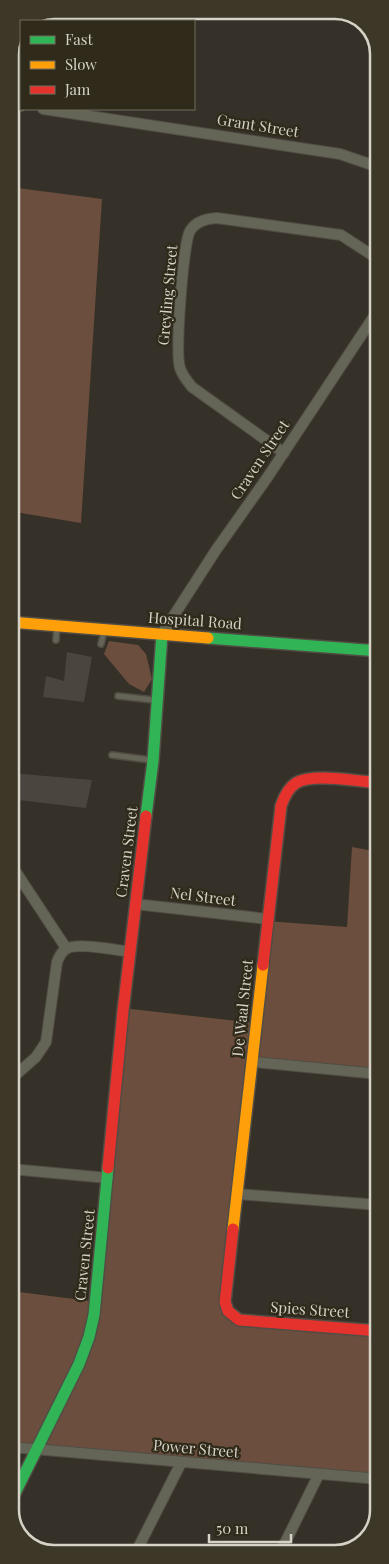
<svg xmlns="http://www.w3.org/2000/svg" width="389" height="1564" viewBox="0 0 389 1564" font-family="'Playfair Display',serif">
  <rect width="100%" height="100%" fill="#353128"/>
  <path fill="#6b4e3d" d="M10,187L102,199L81,523L15,512L10,533Z
    M109,641L138,645L146,654L152,679L144,692L129,684L104,654Z
    M352,847L379,852V1076L250,1064L224,1302L239,1322L379,1334V1481L11,1448V1291L90,1301L122,1008L255,1023L266,921L347,927Z"/>
  <path fill="#4a463f" d="M67,652L92,657L84,702L43,697L46,676L64,681Z
    M10,773L92,780L86,808L10,799Z"/>
  <g fill="none" stroke-linecap="round" stroke-linejoin="round">
    <defs>
      <path id="lane" d="M56,640L57,626
        M101,644L104,632
        M118,696L154,700
        M112,755L151,760"/>
      <path id="street" d="M10,104L21,106
        M43,109L340,154L378,167
        M284,453L192,387C187,381 182,375 180,368C175,353 183,243 190,231C196,221 206,219 217,218L341,235L378,259
        M162,634L216,550L267,478L378,310
        M10,863L66,948
        M135,904L268,919
        M253,1062L379,1074
        M11,1079L36,1057L46,1042L57,962C59,957 61,952 66,949C76,942 117,950 130,952
        M11,1169L108,1178
        M238,1194L379,1205
        M11,1447L379,1479
        M280,1553L319,1474
        M135,1554L181,1463"/>
      <path id="fast" d="M208,638L379,651
        M146,816L153,761L162,634
        M11,1501L79,1364L89,1337L94,1315L108,1168"/>
      <path id="slow" d="M10,622L208,638
        M233,1229L263,965"/>
      <path id="jam" d="M263,965L281,806C284,797 288,788 296,783C312,773 359,781 379,783
        M108,1168L123,1011L146,816
        M233,1229L225,1302L228,1311L239,1320L379,1331"/>
    </defs>
    <use href="#lane" stroke="#514d45" stroke-width="8"/>
    <use href="#street" stroke="#514d45" stroke-width="12"/>
    <use href="#fast" stroke="#514d45" stroke-width="14"/>
    <use href="#slow" stroke="#514d45" stroke-width="14"/>
    <use href="#jam" stroke="#514d45" stroke-width="14"/>
    <use href="#lane" stroke="#656557" stroke-width="5"/>
    <use href="#street" stroke="#656557" stroke-width="10"/>
    <use href="#fast" stroke="#30b455" stroke-width="11"/>
    <use href="#slow" stroke="#ff9f0a" stroke-width="11"/>
    <use href="#jam" stroke="#e5322d" stroke-width="11"/>
  </g>
  <g text-anchor="middle" stroke-width="4.5" stroke-linejoin="round" paint-order="stroke">
    <g font-size="15" fill="#d6d2c7" stroke="#2f2a19">
      <text transform="translate(258 126) rotate(9)" y="5">Grant Street</text>
      <text transform="translate(168 295) rotate(-85)" y="5">Greyling Street</text>
      <text transform="translate(260 460) rotate(-56)" y="5">Craven Street</text>
      <text transform="translate(195 621) rotate(4)" y="5">Hospital Road</text>
      <text transform="translate(127 852) rotate(-83)" y="5">Craven Street</text>
      <text transform="translate(203 897) rotate(7)" y="5">Nel Street</text>
      <text transform="translate(243 1008) rotate(-84)" y="5">De Waal Street</text>
      <text transform="translate(85 1255) rotate(-84)" y="5">Craven Street</text>
      <text transform="translate(310 1310) rotate(4)" y="5">Spies Street</text>
      <text transform="translate(196 1449) rotate(5)" y="5">Power Street</text>
    </g>
  </g>
  <path d="M0 0H389V1564H0ZM54 19H335A35 35 0 0 1 370 54V1510A35 35 0 0 1 335 1545H54A35 35 0 0 1 19 1510V54A35 35 0 0 1 54 19Z" fill="#3c3727" fill-rule="evenodd"/>
  <path fill="none" stroke="#d6d2c7" stroke-width="2.5" d="M54 19H335A35 35 0 0 1 370 54V1510A35 35 0 0 1 335 1545H54A35 35 0 0 1 19 1510V54A35 35 0 0 1 54 19Z"/>
  <rect x="20" y="20" width="175" height="90" fill="#2f2a19" stroke="#726d5f"/>
  <rect x="30" y="36" width="25" height="8" fill="#30b455" stroke="#726d5f"/>
  <text x="65" y="45" font-size="15" fill="#d6d2c7">Fast</text>
  <rect x="30" y="61" width="25" height="8" fill="#ff9f0a" stroke="#726d5f"/>
  <text x="65" y="70" font-size="15" fill="#d6d2c7">Slow</text>
  <rect x="30" y="86" width="25" height="8" fill="#e5322d" stroke="#726d5f"/>
  <text x="65" y="95" font-size="15" fill="#d6d2c7">Jam</text>
  <path d="M209 1534v8h82v-8" fill="none" stroke="#d6d2c7" stroke-width="2.5"/>
  <text x="216" y="1534" font-size="15" fill="#d6d2c7" stroke="#2f2a19" stroke-width="4" paint-order="stroke">50 m</text>
</svg>
